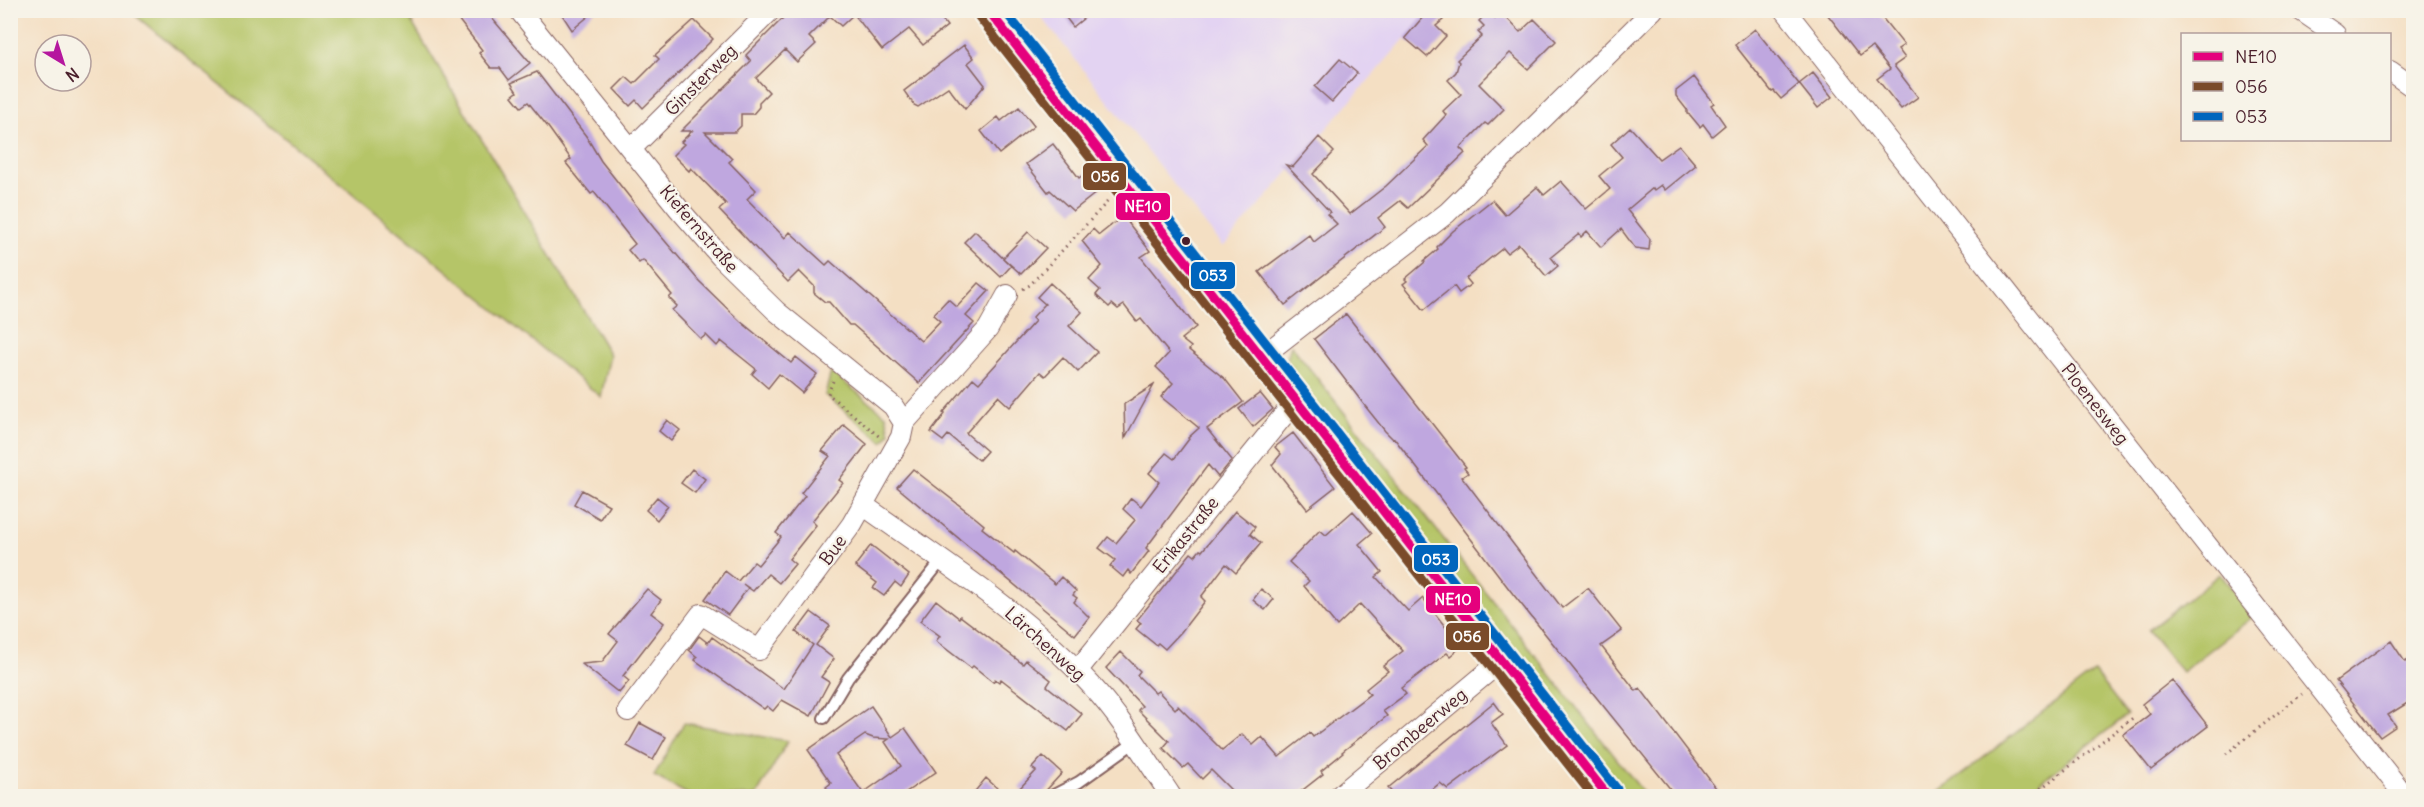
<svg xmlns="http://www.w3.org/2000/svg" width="2424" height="807" viewBox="0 0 2424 807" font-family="Delius,sans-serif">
  <rect width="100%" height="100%" fill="#f7f3e8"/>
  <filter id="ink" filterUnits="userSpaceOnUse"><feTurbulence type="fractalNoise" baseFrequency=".0167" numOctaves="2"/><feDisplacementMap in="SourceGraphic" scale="12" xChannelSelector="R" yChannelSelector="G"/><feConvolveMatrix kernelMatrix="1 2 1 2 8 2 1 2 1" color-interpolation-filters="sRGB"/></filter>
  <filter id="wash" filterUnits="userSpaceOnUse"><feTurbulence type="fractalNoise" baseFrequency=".008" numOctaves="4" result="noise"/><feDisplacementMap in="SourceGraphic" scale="24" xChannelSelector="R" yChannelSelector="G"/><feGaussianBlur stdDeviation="1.35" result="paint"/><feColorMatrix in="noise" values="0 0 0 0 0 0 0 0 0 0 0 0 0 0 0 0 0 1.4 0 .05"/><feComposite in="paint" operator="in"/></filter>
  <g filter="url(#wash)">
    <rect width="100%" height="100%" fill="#f4dfc3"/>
    <path fill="#e3d3f2" d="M1037,11H1429L1223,247Z"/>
    <path fill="#b5c568" stroke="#80724a" stroke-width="1.5" d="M130,11H405L610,355L601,397Z
      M1291,345L1646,796H1621L1284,370Z
      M831,372L886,415L890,433L883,442L825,395Z
      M2220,574L2254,616L2182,672L2148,630Z
      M2094,672L2127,715L2023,796H1934Z
      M684,723L788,741L756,796H691L654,776Z"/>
    <g id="blocks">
      <path fill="#bfa7df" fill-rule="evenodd" d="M451,10H485L530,63L509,80L500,68H491L479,53L482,50Z
        M559,10H596L572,30Z
        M791,10H935L947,26L923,45L909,29L882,50L854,14L841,26L830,16L809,37L816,44L797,62L785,50L756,78L769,92L759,102V107L753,114H741V126L735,132H705L732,159L729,162L756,190L747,199L785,238L790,232L826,265L830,261L921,341L940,321L933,315L948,299L957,307L979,283L989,291L966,316L974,323L919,383L853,325H849L829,302H825L814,293V286L799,271L788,282L719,210L726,204L691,168L689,171L673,155L684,144L681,142L692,131H681L751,61L746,55Z
        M1060,10H1094L1073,27Z
        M1429,10H1435L1443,20L1436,26L1446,36L1427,57L1405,38Z
        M1824,10H1876L1904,45L1898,49L1905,58L1894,66L1918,97L1901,109L1877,79L1890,69L1872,47L1860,56Z
        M1488,12L1495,18L1501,12L1520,32L1534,19L1556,41L1528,69L1510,53L1479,84L1504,109L1488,125L1485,123L1460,148L1465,153L1408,208L1400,201L1378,218L1385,227L1285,305L1259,272L1309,235L1314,242L1337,224L1327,214L1330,212L1286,165L1293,167L1319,137L1334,152L1313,174L1350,214L1386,186L1428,146L1423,140L1446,115L1443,111L1461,94L1448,80L1456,72L1459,62L1457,60L1482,36L1478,32L1484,26L1479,21Z
        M694,20L713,39L643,108L636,100L630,106L614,89L626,77L634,84L659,59L655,55Z
        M1755,29L1799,84L1781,99L1774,91L1772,92L1735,45Z
        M964,45L974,58L968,63L985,85L965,109L948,87L918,107L914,105L904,91Z
        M1340,59L1357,73L1332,102L1315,87Z
        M537,72L586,136L601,161L654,228L699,281L740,321L791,363L796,357L817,374L802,393L779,374L768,388L752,374L756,369L721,341L717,346L706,335L701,339L672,310L677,306L669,298L672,295L643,260L639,263L628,250L635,244L594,192L591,194L566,163L571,159L548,127L528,102L521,107L512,96L517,92L511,83Z
        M1813,73L1832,97L1818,108L1799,84Z
        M1694,77L1714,103L1711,105L1725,125L1712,136L1703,124L1700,127L1690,115L1687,114V110L1676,96V91Z
        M1019,107L1034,126L999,154L981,131L998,117L1001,121Z
        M1630,127L1659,159L1679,145L1696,165L1665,190L1661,185L1654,190L1653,188L1627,210L1650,239L1649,250L1635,248L1621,229L1601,247L1587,231L1581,237L1579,234L1551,257L1558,266L1546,276L1519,244L1507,253L1503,248L1466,278L1471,284L1459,293L1454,286L1424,310L1403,284L1407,281L1405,279L1425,262L1424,261L1438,249L1437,247L1453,231L1492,200L1505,215L1537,187L1544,195L1561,181L1586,209L1610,189L1599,176L1622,157L1611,144Z
        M1053,144L1079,178L1087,172L1101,189L1073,211L1050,190L1048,192L1026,164Z
        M1123,216L1150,251L1141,257L1196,327L1181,339L1191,347L1189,350L1225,379L1243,402L1207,429L1232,460L1218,477L1208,465L1146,548L1149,551L1131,574L1128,570L1123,577L1110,566L1115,560L1099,548L1108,537L1116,543L1135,520L1123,509L1131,498L1141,506L1159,482L1149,473L1166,453L1174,459L1189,439L1188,438L1199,428L1161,397L1173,383L1156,367L1169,353L1141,319L1137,322L1124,305L1118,309L1112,304L1109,307L1096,295L1100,290L1089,280L1102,266L1082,241L1093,229L1099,235Z
        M975,231L1011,266L1001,277L964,242Z
        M1028,232L1046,248L1021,274L1003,258Z
        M1050,283L1082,312L1069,326L1097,352L1078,372L1063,357L1045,376L1040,372L1010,407L998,396L966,433L987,451L979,460L948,435L943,441L931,432L945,414L943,413L973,378L979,383L1035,321L1032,318L1045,304L1037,297Z
        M1346,314L1466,467L1464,468L1468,473L1462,477L1562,608L1588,588L1622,631L1601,646L1636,691L1640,688L1722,796H1676L1513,594L1394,438L1393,439L1385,431L1365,406L1314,339Z
        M1154,385L1125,438L1124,404Z
        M1260,393L1273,409L1253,427L1239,409Z
        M667,420L680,430L671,441L659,431Z
        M844,425L867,444L839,480L843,483L812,521L816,525L789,559L795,564L779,583L768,574L753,591L743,584L748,588L728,615L705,599L725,571L738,581L754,562L758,565L781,537L776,533L805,496L801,493L830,456L822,451Z
        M1293,433L1335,487L1307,509L1272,465L1281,454L1275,447Z
        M692,469L705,479L695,493L681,483Z
        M913,469L977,519L984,525L982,528L1014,553L1015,551L1055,584L1061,577L1076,591L1073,595L1077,598L1074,602L1089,617L1075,635L897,487Z
        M582,490L609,505L600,519L574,504Z
        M657,497L668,506L657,520L646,510Z
        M1235,511L1255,527L1250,534L1261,543L1236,573L1226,564L1201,597L1205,601L1181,632L1165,649L1158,643L1156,645L1136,629L1141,623L1137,620L1191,553L1195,556L1200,550L1202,551Z
        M1353,511L1372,533L1359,544L1382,572L1376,577L1408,611L1423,598L1461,647L1450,656L1447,653L1401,688L1406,694L1383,711L1387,716L1342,752L1343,753L1321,771L1323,774L1295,796H1237L1211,770L1202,779L1188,764L1183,768L1163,748L1169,741L1138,710L1142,706L1106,668L1121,652L1140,671L1137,675L1155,693L1158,691L1175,709L1178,706L1222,750L1242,734L1253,745L1262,737L1279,757L1310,733L1313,737L1370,694L1366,689L1388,671L1383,666L1403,651L1360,604L1337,626L1304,586L1309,581L1289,562L1320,530L1326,535Z
        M871,545L909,575L901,587L895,582L884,596L873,588L877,583L855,566Z
        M647,589L661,600L651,613L664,623L623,676L629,681L619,693L582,664L602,662L618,641L609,634Z
        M1261,589L1274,599L1265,610L1253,600Z
        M936,600L959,618L960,616L1023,664L1026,660L1051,680L1047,686L1082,714L1068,731L1001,679L999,682L995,679L993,682L973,666L971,668L936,641L940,636L920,621Z
        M811,612L830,626L816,645L834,659L821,677L829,682L811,716L782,700L773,711L767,706L764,709L695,660L697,657L689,650L699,636L708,643L712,637L784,689L813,645L796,632Z
        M2391,641L2405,662L2414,657V699L2388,715L2396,726L2380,737L2336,681Z
        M2172,680L2208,726L2151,770L2123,735L2150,714L2142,704Z
        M1494,702L1503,714L1491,723L1507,745L1448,789L1440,783L1424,796H1395L1388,788Z
        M871,706L892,737L905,728L936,772L900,796H833L826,787L831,783L808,750ZM865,735L873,738L889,739L885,742L901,766L863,793L836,755Z
        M640,723L666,737L653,760L627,746Z
        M1043,756L1062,773L1041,796H1029L1020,788L1036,771L1032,768Z
        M986,778L998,789L992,796H971Z"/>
    </g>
  </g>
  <g filter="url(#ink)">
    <use href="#blocks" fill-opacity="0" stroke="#866260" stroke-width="1.5"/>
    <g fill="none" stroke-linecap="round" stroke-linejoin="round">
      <defs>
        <path id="service" d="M824,718L848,678L942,560
          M1052,796L1079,782L1135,742"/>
        <path id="minor" d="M519,10L679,209L721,257L776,311L893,406L904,423
          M1785,10L2405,796
          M2300,10L2335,34
          M2390,71L2414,88
          M631,149L771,10
          M1261,357L1447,213L1653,10
          M863,505C942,561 1026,614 1092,686C1122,719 1146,759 1171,796
          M1077,671L1296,400
          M628,711L701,614L759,650L852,524L901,437L904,423L988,329L1007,295
          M1339,796L1501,661"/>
        <path id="secondary" d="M988,10L1608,796"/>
      </defs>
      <use href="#service" stroke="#866260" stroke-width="14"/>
      <use href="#minor" stroke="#866260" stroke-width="22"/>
      <use href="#secondary" stroke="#866260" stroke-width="32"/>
      <path stroke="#866260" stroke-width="3" stroke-dasharray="1.5 4.5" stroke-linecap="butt" d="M1023,289L1030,285L1110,199
        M833,381L828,394L881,438
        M2226,754L2302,694
        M758,796L763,789
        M2031,796L2134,717"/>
      <use href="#service" stroke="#fff" stroke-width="10"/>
      <use href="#minor" stroke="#fff" stroke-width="20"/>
      <use href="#secondary" stroke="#fff" stroke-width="28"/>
      <defs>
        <path id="bus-1" d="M988,10L1608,796"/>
        <path id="bus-2" d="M979,17L1593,796"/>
        <path id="bus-3" d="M1004,10L1617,789"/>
      </defs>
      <use href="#bus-1" stroke="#f7f3e8" stroke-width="14"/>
      <use href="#bus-2" stroke="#f7f3e8" stroke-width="14"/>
      <use href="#bus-3" stroke="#f7f3e8" stroke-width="14"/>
      <use href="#bus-1" stroke="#e5007d" stroke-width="9"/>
      <use href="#bus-2" stroke="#7a4b2a" stroke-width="9"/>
      <use href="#bus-3" stroke="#0065bd" stroke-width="9"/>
    </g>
  </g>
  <circle fill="#4a1f2b" stroke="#f7f3e8" stroke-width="2" cx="1186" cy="241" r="5"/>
  <g text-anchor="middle" stroke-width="4.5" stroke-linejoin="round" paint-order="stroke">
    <g font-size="18" fill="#4a1f2b" stroke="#f7f3e8">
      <text transform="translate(701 80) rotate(-45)" y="6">Ginsterweg</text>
      <text transform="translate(699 229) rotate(49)" y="6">Kiefernstraße</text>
      <text transform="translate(2095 404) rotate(52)" y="6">Ploenesweg</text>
      <text transform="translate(1186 535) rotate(-51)" y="6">Erikastraße</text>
      <text transform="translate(833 550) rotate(-54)" y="6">Bue</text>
      <text transform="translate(1045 644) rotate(42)" y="6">Lärchenweg</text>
      <text transform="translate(1420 729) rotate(-40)" y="6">Brombeerweg</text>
    </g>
  </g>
  <g stroke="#f7f3e8" stroke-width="2">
    <rect x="1082" y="162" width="45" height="29" rx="6" fill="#7a4b2a"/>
    <rect x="1115" y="192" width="56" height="29" rx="6" fill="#e5007d"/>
    <rect x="1190" y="261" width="46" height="29" rx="6" fill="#0065bd"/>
    <rect x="1413" y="544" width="46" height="29" rx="6" fill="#0065bd"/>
    <rect x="1425" y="585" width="56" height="29" rx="6" fill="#e5007d"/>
    <rect x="1445" y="622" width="45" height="29" rx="6" fill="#7a4b2a"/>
  </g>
  <g font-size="16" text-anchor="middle" font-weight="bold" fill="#fff">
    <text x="1105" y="182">056</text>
    <text x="1143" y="212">NE10</text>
    <text x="1213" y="281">053</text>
    <text x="1436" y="565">053</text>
    <text x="1453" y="605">NE10</text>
    <text x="1467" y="642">056</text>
  </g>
  <rect width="2424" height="807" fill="none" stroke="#f7f3e8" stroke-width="36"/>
  <rect x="2181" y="33" width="210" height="108" fill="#f7f3e8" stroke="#b29e9c" stroke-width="1.5"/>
  <rect x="2193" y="52" width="30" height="9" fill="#e5007d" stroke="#b29e9c" stroke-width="1.5"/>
  <text x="2235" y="63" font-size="18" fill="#4a1f2b">NE10</text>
  <rect x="2193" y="82" width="30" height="9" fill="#7a4b2a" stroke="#b29e9c" stroke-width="1.5"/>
  <text x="2235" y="93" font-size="18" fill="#4a1f2b">056</text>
  <rect x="2193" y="112" width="30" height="9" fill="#0065bd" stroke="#b29e9c" stroke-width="1.5"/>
  <text x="2235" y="123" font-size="18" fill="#4a1f2b">053</text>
  <g transform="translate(63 63) rotate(142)"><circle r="28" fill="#f7f3e8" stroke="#b29e9c" stroke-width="1.5"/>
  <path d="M0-4.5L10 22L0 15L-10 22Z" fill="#b5179e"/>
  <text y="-9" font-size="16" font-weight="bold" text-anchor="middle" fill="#4a1f2b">N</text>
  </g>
</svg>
